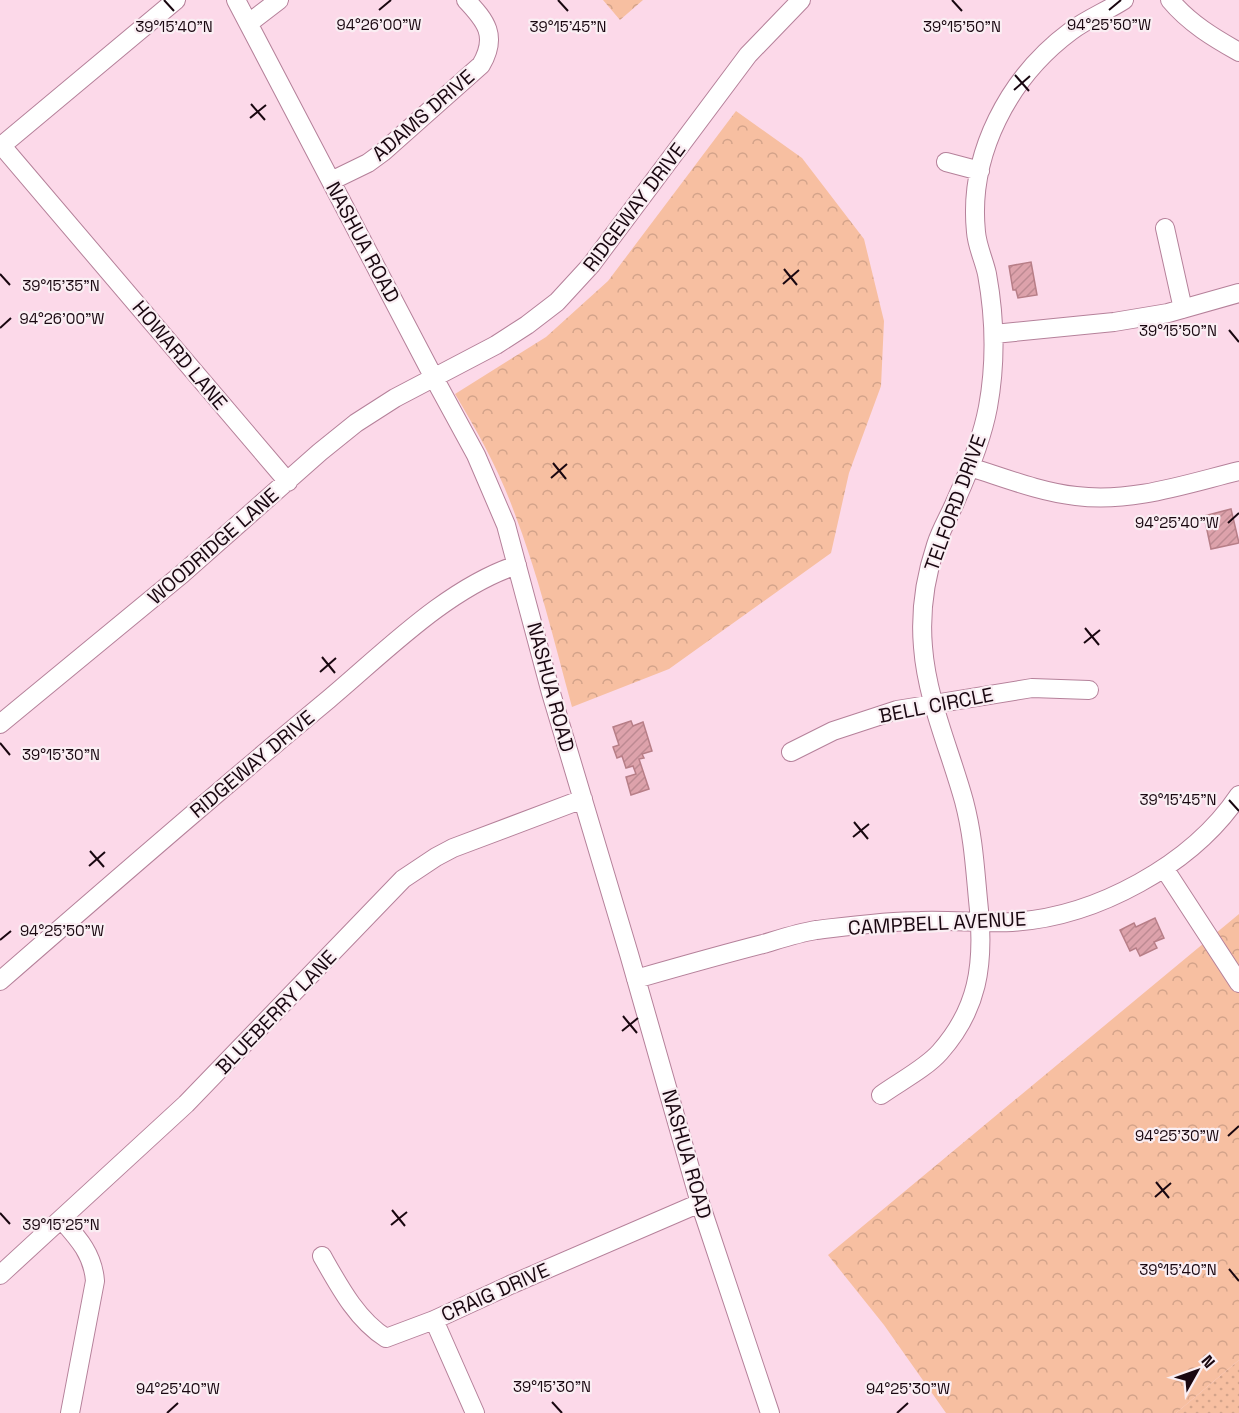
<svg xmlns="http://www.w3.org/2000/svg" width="1239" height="1413" viewBox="0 0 1239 1413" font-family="'Space Grotesk',sans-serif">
  <defs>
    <pattern id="grass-dots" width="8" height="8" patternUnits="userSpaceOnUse" patternTransform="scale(1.5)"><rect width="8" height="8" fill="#f7bfa1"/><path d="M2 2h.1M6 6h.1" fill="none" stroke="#d3a38a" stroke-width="1.8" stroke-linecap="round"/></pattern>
    <pattern id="forest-crowns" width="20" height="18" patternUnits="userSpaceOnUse" patternTransform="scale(1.5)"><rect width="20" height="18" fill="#f7bfa1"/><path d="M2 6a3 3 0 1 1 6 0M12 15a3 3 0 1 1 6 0" fill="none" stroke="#d3a38a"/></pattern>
    <pattern id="building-hatch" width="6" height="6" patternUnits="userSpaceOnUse" patternTransform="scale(1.5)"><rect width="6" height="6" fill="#dda2ab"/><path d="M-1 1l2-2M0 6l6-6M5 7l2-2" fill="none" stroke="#bd8a92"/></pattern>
  </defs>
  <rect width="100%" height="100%" fill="#fcd9e9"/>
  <path fill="url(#grass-dots)" d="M1239,1360V1413H1176Z"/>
  <path fill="url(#forest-crowns)" d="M603,0H643L620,20Z
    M736,111L802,158L864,239L884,321L881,386L849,473L831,553L669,669L572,707C554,641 538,573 513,509C498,468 477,431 455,394L546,337L608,281Z
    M1239,914V1360L1176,1413H946L884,1325L828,1255Z"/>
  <path fill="url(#building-hatch)" stroke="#b77e87" stroke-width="1.5" d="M1031,262L1037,295L1018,298L1016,290H1013L1009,266Z
    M1231,509L1239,543L1211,549L1204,516Z
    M631,721L633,726L643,722L652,751L642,754L644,758L639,759L649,789L631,795L626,777L636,774L633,766L626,768L622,756L617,758L613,747L619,745L613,727Z
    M1155,918L1164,938L1154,942L1157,948L1140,956L1136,948L1130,951L1120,930L1134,923L1136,927Z"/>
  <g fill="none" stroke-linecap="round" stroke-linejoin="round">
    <defs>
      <path id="minor" d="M236,0L433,376L476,455L506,525L551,693L629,954L700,1203L770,1413
        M1170,0C1189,23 1214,38 1239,52
        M249,23L279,0
        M2,146L288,482
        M0,147L176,0
        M946,162L980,171
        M331,181L368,163L383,152L481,65C498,36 486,21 466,0
        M1165,228L1183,309
        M994,334L1114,322L1168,313L1239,293
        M970,467C1005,478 1040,492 1076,496C1132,503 1186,484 1239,471
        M0,724L182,574L320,452L356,423L395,398L496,345L527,325L557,302L591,265L748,55L801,0
        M791,752L833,731L897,710L1032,688L1089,690
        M1164,868L1239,983
        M636,979C678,967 720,955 763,944C780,939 798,933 816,930C850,926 886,921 920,921C951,920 981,923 1012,922C1096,917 1192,865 1239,795
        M0,981C109,886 218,791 329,699C385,652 447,588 517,565
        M881,1095C899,1082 926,1068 940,1052C978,1009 984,965 979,910C975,871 974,839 964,801C950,750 927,700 923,647C920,613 925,578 936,545C941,529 950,515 956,500C969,471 982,439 988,407C996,363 995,318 987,274C984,260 977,246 976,232C968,154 1009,77 1071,31C1087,19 1107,11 1124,0
        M61,1219C78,1238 93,1254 95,1281L70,1413
        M322,1256C339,1286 357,1320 386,1338L434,1320L510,1285L700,1203
        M0,1275L186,1104L403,879L436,857L453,848L583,799
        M434,1320L475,1413"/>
    </defs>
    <use href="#minor" stroke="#b5819a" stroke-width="20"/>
    <use href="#minor" stroke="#fff" stroke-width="18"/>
  </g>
  <path fill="none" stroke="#190710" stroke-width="2" d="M164,0L174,11M558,0L568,11M952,0L962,11M379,10L391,0M1109,10L1121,0M1015,75L1029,91M1014,90L1030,76M251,104L265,120M250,118L266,105M784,269L797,285M0,274L10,285M783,284L799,270M0,328L11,318M1229,330L1239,342M553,463L566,479M551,478L567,464M1228,523L1239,513M1085,628L1099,645M1084,643L1100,630M322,657L335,673M320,672L336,658M0,743L10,755M1229,800L1239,811M854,822L868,839M853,837L869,824M90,851L104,867M89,866L105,852M0,940L11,931M623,1016L637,1033M622,1031L638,1018M1228,1136L1239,1126M1156,1182L1169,1198M1155,1197L1171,1183M392,1210L405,1226M0,1213L10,1224M391,1225L407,1212M1229,1269L1239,1281M552,1402L562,1413M167,1413L178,1403M897,1413L908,1403"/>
  <g text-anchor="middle" stroke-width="4.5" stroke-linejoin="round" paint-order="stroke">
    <g font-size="20" fill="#190710" stroke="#faeef3">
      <text transform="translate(423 115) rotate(-41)" y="7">ADAMS DRIVE</text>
      <text transform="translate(634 207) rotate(-53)" y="7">RIDGEWAY DRIVE</text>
      <text transform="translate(363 242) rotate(62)" y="7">NASHUA ROAD</text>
      <text transform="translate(180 355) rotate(50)" y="7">HOWARD LANE</text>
      <text transform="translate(955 503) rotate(-70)" y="7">TELFORD DRIVE</text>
      <text transform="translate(213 546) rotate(-41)" y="7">WOODRIDGE LANE</text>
      <text transform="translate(551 687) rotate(75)" y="7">NASHUA ROAD</text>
      <text transform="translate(936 705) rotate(-11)" y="7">BELL CIRCLE</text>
      <text transform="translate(252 764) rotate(-40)" y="7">RIDGEWAY DRIVE</text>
      <text transform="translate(937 923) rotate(-3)" y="7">CAMPBELL AVENUE</text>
      <text transform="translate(276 1012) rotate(-46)" y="7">BLUEBERRY LANE</text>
      <text transform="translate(687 1154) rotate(74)" y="7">NASHUA ROAD</text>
      <text transform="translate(495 1292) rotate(-24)" y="7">CRAIG DRIVE</text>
    </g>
  </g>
  <g font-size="15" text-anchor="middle" fill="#190710" stroke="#faeef3" stroke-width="4.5" stroke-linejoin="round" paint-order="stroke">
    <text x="379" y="30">94°26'00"W</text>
    <text x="1109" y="30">94°25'50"W</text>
    <text x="174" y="32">39°15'40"N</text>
    <text x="568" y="32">39°15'45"N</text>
    <text x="962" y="32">39°15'50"N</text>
    <text x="61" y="291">39°15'35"N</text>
    <text x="62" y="324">94°26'00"W</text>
    <text x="1178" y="336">39°15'50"N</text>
    <text x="1177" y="528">94°25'40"W</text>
    <text x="61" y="760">39°15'30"N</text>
    <text x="1178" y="805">39°15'45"N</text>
    <text x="62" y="936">94°25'50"W</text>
    <text x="1177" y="1141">94°25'30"W</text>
    <text x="61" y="1230">39°15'25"N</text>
    <text x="1178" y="1275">39°15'40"N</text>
    <text x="552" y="1392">39°15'30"N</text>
    <text x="178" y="1394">94°25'40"W</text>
    <text x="908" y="1394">94°25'30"W</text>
  </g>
  <g transform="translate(1197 1371) rotate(50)" stroke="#faeef3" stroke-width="4.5" paint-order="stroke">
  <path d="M0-4.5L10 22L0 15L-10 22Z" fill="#190710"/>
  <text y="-9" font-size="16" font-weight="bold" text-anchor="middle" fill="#190710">N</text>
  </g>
</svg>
